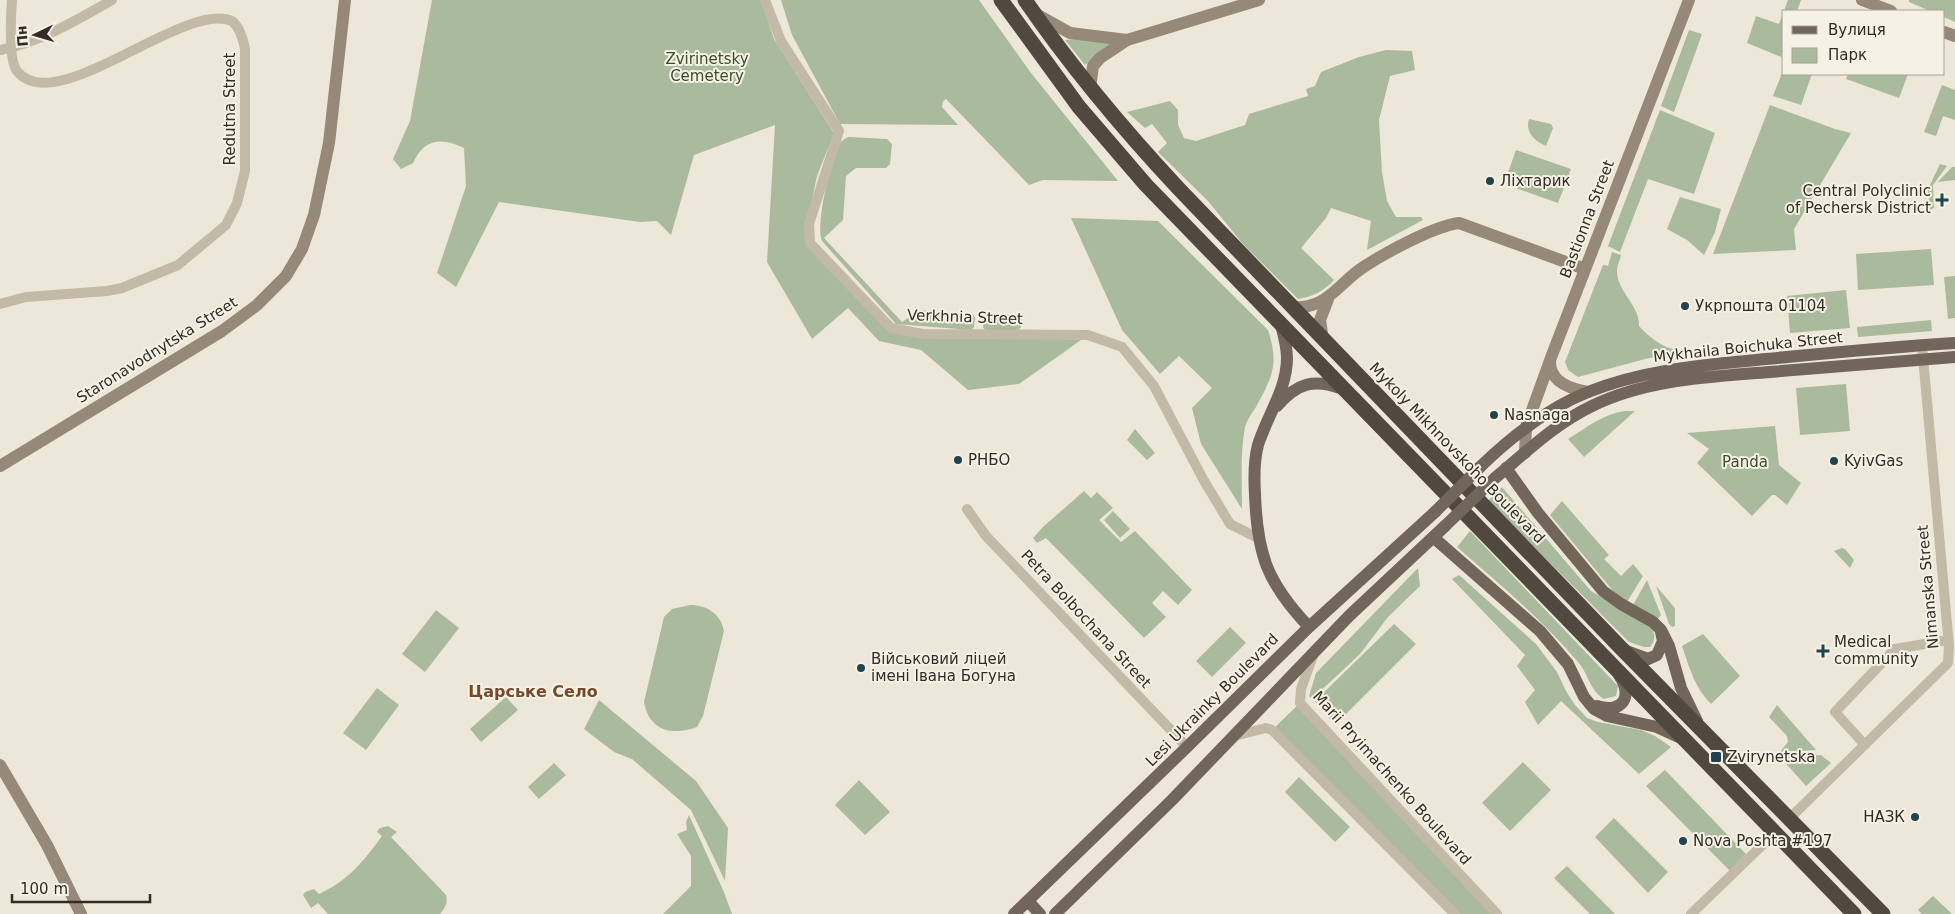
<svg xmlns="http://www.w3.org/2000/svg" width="1955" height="914" viewBox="0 0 1955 914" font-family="'DejaVu Sans',sans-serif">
  <rect width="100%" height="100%" fill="#ede7d9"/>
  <path fill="#aaba9c" d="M432,0H761L774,39L834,133L817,176L805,233L891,332L1081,340L1019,384L968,390L921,350L879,341L848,308L812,339L767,262L775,125L694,155L671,235L657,221L640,222L499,202L456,287L437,273L466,186L464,148C441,137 424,139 413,163L401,169L393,159L410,121Z
    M781,0H979L1031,73L1118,181L1043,180L1029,185L946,99L943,101L942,107L958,125L840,124L792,35Z
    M1788,0H1801L1797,11H1784V58L1747,43L1756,16L1779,24Z
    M1909,0H1955V22L1944,17V11H1930L1909,2Z
    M1689,30L1702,34L1674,112L1661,106Z
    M1075,39L1112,43L1085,65L1065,40Z
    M1386,50L1412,51L1415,70L1390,76L1379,120L1382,172L1387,201L1396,217H1421L1423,220L1367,250L1371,221L1331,208L1326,218L1301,248L1334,280C1324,291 1312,297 1298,299L1243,244L1208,201L1158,152L1167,143L1152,124L1145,128L1127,112L1170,101L1178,110V125L1184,138L1196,141L1245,125L1249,114L1308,96L1306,89L1315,86L1321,72L1359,57Z
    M1784,68V74H1812L1801,105L1773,96Z
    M1848,74H1908L1899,98L1846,79Z
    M1942,85L1955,90V120L1943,116L1936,136L1924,132Z
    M1770,105L1835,129L1851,133L1794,229L1796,250L1713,254Z
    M1660,110L1715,133L1694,194L1648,179L1620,252L1608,246Z
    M1529,119L1551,124L1553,128L1546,146C1534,141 1525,132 1529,119Z
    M848,137L887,139L892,144L890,164L886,168H856L846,176L843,220L824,238L902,322L920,310L973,314L975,318L974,327L971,330L896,324L822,241C815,225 831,160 839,144C841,141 845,139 848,137Z
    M1516,150L1571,169L1558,203L1504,184Z
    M1940,164L1947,166L1933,185L1934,208L1930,210L1928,189Z
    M1952,167H1955V180L1938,182Z
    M1680,197L1721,209L1715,232L1704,255L1687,240L1667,229Z
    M1071,218L1158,221L1268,330C1279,364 1273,376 1256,407C1252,413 1247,420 1245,427C1240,454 1242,482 1242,509L1201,444L1192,408L1212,388L1179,356L1160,374L1122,330Z
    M1931,249L1934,285L1858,290L1856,254Z
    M1612,252L1621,255C1620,260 1617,266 1617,271C1617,292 1640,305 1639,326C1658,346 1672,353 1699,351L1700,353L1649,358L1578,377L1568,370L1565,362L1603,265L1608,266Z
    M1955,276V318L1948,319L1944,277Z
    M1846,290L1850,328L1790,333L1787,296Z
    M988,314L1018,315L1022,319L1021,327L1016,332L986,331L983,327V317Z
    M1931,320L1932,331L1858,337L1857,327Z
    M1846,384L1850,431L1800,435L1796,388Z
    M1625,411H1635L1584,457L1568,439C1586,428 1603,414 1625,411Z
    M1775,426L1779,465L1801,483L1787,505L1775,495H1772L1752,516L1697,463L1709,449L1687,433Z
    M1135,429L1155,453L1147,460L1127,440Z
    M1502,487L1591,591L1646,623C1654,630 1658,637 1650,647H1644L1629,642L1488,501Z
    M1084,491L1091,498L1097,492L1113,508L1099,520L1121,542L1135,531L1192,590L1178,605L1163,591L1152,603L1166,617L1144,638L1046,538L1037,543L1033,538L1043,527Z
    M1562,501L1609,555L1604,559L1621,576L1633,564L1643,576L1627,602L1614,592L1550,515Z
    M1113,511L1130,529L1120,538L1104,520Z
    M1470,531L1618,686L1616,696L1604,699C1590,691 1588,673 1578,662C1542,619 1499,584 1457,547Z
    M1842,548L1845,549L1854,560L1850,568L1834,551Z
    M1418,568L1420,586L1388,617L1360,654L1312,699L1309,696L1316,673Z
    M1459,575L1536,644L1557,672L1566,691L1575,705L1587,718L1598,722L1641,730L1655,736L1671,747L1639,774L1561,701L1538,725L1525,702L1535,690L1517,666L1525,655L1452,579Z
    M1647,580L1661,615L1657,620L1632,607Z
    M1656,586L1675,608V626L1672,627L1669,624Z
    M690,605C707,605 721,614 724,631L703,716L697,727C672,736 649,731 644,702L664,617L672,609Z
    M436,610L459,628L425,672L402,654Z
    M1394,624L1416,644L1335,725L1315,701Z
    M1230,627L1246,643L1212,677L1196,661Z
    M1703,634L1740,676L1711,704C1695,688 1689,667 1682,646Z
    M377,688L399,705L366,750L343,733Z
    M506,697L518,710L481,742L470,729Z
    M599,700L696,781L728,828L725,881L691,810L632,759L614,752L584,729Z
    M1300,703L1497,914H1455L1272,730Z
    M1777,705L1816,750L1780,752L1788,742L1787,736L1769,717Z
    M1821,755L1831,763L1806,786L1780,757Z
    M1523,762L1551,790L1510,831L1482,803Z
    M554,763L566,775L539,799L528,787Z
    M1665,770L1746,854L1730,871L1646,786Z
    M1299,777L1350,827L1335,842L1285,792Z
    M859,780L890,812L865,835L835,805Z
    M689,815L723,890L732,914H663L691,886V856L677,834L687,830L686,822Z
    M1614,818L1668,872L1648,893L1595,837Z
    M388,826L397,832L391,837L446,895C448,903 445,908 440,914H328L318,903L311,908L303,895L305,892L314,889L319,894C349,880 363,862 382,836L377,832L380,828Z
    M1567,866L1615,914H1590L1554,878Z
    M1933,896L1952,914H1922L1918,910Z"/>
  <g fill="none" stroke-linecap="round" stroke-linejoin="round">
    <path stroke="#c3b9a7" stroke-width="10" d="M765,0L781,41L839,131L809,224L810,243L891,328L923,334L1088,335L1122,347L1154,386L1203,479L1230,524L1258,538
      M0,50C40,42 77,20 112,0
      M0,304L26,297L107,291L122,288L178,265L226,225L237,203L245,171V48C243,39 240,27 232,21C184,0 55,120 17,71C8,60 11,15 12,0
      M967,509L986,536L1187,747
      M1314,653L1301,689L1300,703L1497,914
      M1234,736L1266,728L1272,730L1455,914
      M1865,745L1835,712L1895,649L1948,640
      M1789,819L1948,663L1949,646L1922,346
      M1691,914L1775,833"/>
    <path stroke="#968979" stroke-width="12" d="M1862,0L1891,11
      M1036,14L1070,33L1127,40
      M1944,32L1955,36
      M1090,89L1093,66L1100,58L1127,40L1259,0
      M1291,307C1326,310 1336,286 1362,268C1383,254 1434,226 1459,223L1585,269
      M1323,340L1320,320L1328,299
      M1550,360C1549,382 1570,389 1588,392
      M1525,453L1526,427L1552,355L1689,0
      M0,466L222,331L257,305L286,276L302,249L314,215L329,143L345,0
      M0,765L47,845L81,914"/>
    <path stroke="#716659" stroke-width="12" d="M1281,325C1284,336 1287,347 1287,358C1287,389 1267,416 1258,445C1254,460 1254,478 1255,494C1257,554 1267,583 1309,627
      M1277,406C1297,383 1314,378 1343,389
      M1480,467C1511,437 1548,408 1588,392C1645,369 1706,365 1766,359C1829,353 1892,347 1955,343
      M1506,468L1538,513L1603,591L1621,604L1653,622L1661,630L1669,646L1681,688L1697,721
      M1495,478C1525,453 1556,423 1592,406C1647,379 1710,377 1770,372C1831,367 1893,362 1955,357
      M1433,537L1540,631L1568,664L1584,697L1594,709L1607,716L1657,727L1681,738
      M1626,651L1648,659L1657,655L1663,641L1661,632
      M1597,706C1622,714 1634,697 1619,675
      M1028,901L1040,914
      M1014,914L1187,747L1309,627L1435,512
      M1055,914L1172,800L1349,616L1445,526"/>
    <path stroke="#51483f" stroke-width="15" d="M1001,0L1079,107L1146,185L1854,914
      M1025,0C1071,67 1123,129 1179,189L1621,648L1883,914"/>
    <path stroke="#716659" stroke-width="12" d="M1435,512L1480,467
      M1445,526L1495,478"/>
  </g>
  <g fill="#22424c" stroke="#f5f1e5" stroke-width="2">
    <circle cx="1490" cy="181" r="5"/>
    <path d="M1939.5 192.5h5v5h5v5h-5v5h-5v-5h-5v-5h5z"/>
    <circle cx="1685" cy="306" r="5"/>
    <circle cx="1494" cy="415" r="5"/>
    <circle cx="958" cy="460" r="5"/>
    <circle cx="1834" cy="461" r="5"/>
    <path d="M1820.5 643.5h5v5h5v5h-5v5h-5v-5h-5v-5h5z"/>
    <circle cx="861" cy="668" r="5"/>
    <rect x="1710" y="751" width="12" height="12" rx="2.5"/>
    <circle cx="1915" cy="817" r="5"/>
    <circle cx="1683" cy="841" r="5"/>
  </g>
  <g text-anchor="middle" stroke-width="4" stroke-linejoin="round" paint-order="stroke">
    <g font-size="15" fill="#3b4b2e" stroke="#f5f1e5">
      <text x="707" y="64">Zvirinetsky<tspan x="707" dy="17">Cemetery</tspan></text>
      <text x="1745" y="467">Panda</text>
    </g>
    <g font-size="15" fill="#312c26" stroke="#f5f1e5">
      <text transform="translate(230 109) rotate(-90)" y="5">Redutna Street</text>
      <text transform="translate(1587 219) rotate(-69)" y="5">Bastionna Street</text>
      <text transform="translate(965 317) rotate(2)" y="5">Verkhnia Street</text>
      <text transform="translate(1748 347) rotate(-6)" y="5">Mykhaila Boichuka Street</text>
      <text transform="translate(157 350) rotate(-32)" y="5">Staronavodnytska Street</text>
      <text transform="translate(1457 453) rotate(46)" y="5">Mykoly Mikhnovskoho Boulevard</text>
      <text transform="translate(1928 587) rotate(-95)" y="5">Nimanska Street</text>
      <text transform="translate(1086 619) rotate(47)" y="5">Petra Bolbochana Street</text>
      <text transform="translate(1212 700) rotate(-45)" y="5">Lesi Ukrainky Boulevard</text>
      <text transform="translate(1392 778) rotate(48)" y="5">Marii Pryimachenko Boulevard</text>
    </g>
    <g font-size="15" fill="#312c26" stroke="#f5f1e5" text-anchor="start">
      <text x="1500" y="186">Ліхтарик</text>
      <text x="1931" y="196" text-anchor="end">Central Polyclinic<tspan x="1931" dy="17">of Pechersk District</tspan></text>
      <text x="1695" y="311">Укрпошта 01104</text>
      <text x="1504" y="420">Nasnaga</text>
      <text x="968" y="465">РНБО</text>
      <text x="1844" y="466">KyivGas</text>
      <text x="1834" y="647">Medical<tspan x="1834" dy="17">community</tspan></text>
      <text x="871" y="664">Військовий ліцей<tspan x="871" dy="17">імені Івана Богуна</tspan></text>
      <text x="1727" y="762">Zvirynetska</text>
      <text x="1905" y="822" text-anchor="end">НАЗК</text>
      <text x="1693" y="846">Nova Poshta #197</text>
    </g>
    <g font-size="16" font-weight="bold" fill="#744a2b" stroke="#f5f1e5">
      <text x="533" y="697">Царське Село</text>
    </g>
  </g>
  <rect x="1782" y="10" width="162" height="65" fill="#f5f1e5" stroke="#a7a299"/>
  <rect x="1792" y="26" width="25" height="8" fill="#716659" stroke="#a7a299"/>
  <text x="1828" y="35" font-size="15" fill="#312c26">Вулиця</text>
  <rect x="1792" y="48" width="25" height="15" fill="#aaba9c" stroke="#a7a299"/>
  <text x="1828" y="60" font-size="15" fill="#312c26">Парк</text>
  <g transform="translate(35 35) rotate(265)" stroke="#f5f1e5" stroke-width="4" paint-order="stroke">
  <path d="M0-4L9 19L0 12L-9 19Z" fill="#312c26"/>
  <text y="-8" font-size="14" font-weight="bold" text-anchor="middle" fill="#312c26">Пн</text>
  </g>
  <path d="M12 894v8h138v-8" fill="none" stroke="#312c26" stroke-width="2.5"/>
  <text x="20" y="894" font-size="15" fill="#312c26" stroke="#f5f1e5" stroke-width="4" paint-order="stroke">100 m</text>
</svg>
